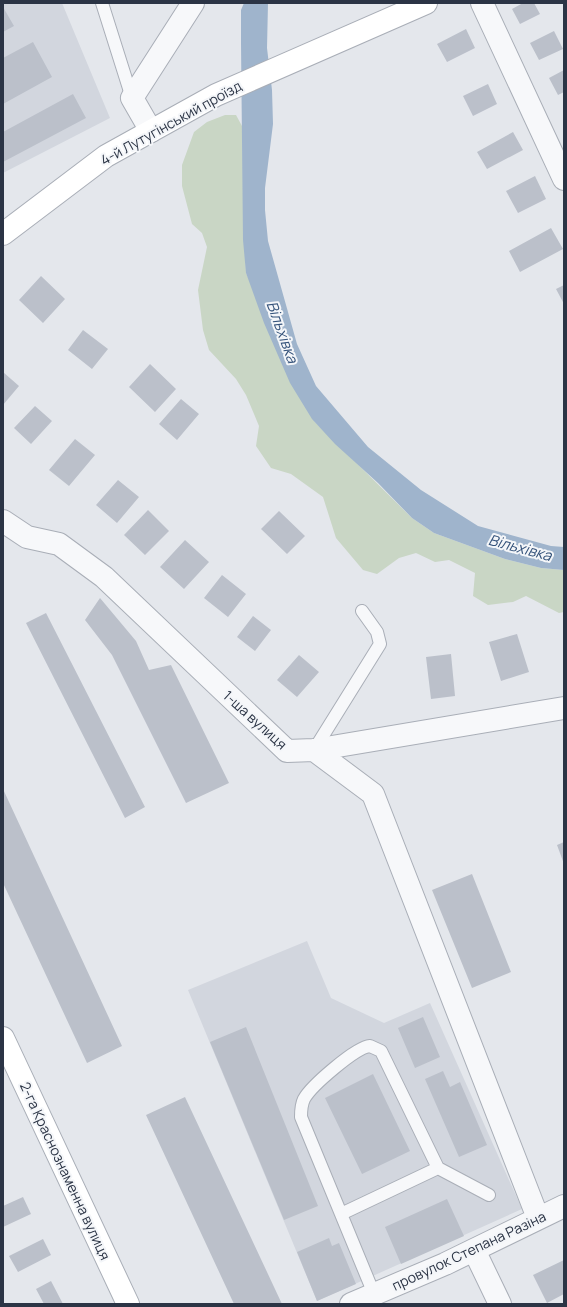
<svg xmlns="http://www.w3.org/2000/svg" width="567" height="1307" viewBox="0 0 567 1307" font-family="Manrope,sans-serif">
  <rect width="100%" height="100%" fill="#e4e7ec"/>
  <path fill="#d2d6de" d="M3,3H62L110,118L3,173Z
    M307,941L331,998L384,1023L430,1003L522,1209L317,1301L188,990Z"/>
  <path fill="#c9d6c5" d="M225,115H236L242,126L246,273L315,422L412,518L434,533L505,559L541,568L564,570V612L559,613L526,596L513,602L488,605L473,596L475,573L449,560L435,562L416,553L399,558L377,574L363,570L336,538L323,497L291,474L271,468L256,446L259,426L246,395L236,379L209,350L203,330L198,290L207,247L202,233L192,224L182,186V165L194,132L207,122Z"/>
  <path fill="#9fb4cc" d="M244,3H268L267,48L272,90L273,124L265,188V210L268,241L297,344L316,386L368,447L421,490L478,526L551,546L564,547V570L541,568L505,559L434,533L412,518L378,483L335,444L312,419L290,383L264,323L246,273L243,240L241,43V10Z"/>
  <path fill="#bbc0ca" d="M523,3H534L540,14L520,24L512,9Z
    M3,7L14,26L3,32Z
    M466,29L475,48L447,62L437,44Z
    M554,31L563,49L539,60L530,43Z
    M33,42L52,77L3,104V58Z
    M564,70V92L558,95L549,78Z
    M488,84L497,104L473,116L463,96Z
    M73,94L86,118L3,162V132Z
    M513,132L523,150L487,169L477,152Z
    M535,176L546,199L518,213L506,191Z
    M551,228L563,249L520,272L509,251Z
    M41,276L65,299L43,323L19,300Z
    M564,285V304L556,289Z
    M83,330L108,349L92,369L68,350Z
    M150,364L176,389L155,412L129,387Z
    M3,372L19,386L3,405Z
    M181,399L199,414L177,440L159,424Z
    M35,406L52,421L31,444L14,428Z
    M75,439L95,455L69,486L49,470Z
    M118,480L139,497L117,523L96,505Z
    M148,510L169,531L145,555L124,535Z
    M279,511L305,536L287,554L261,529Z
    M185,540L209,562L184,589L160,567Z
    M222,575L246,594L228,617L204,598Z
    M100,598L136,641L149,670L171,665L229,783L186,803L112,655L85,620Z
    M46,613L145,807L125,818L26,623Z
    M253,616L271,630L255,651L237,637Z
    M517,634L529,672L501,681L489,642Z
    M451,654L455,696L431,699L426,657Z
    M299,655L319,672L297,697L277,680Z
    M3,789L122,1046L87,1063L3,883Z
    M564,842V864L557,845Z
    M472,874L511,972L472,988L432,890Z
    M423,1017L440,1057L415,1068L398,1028Z
    M246,1027L318,1206L284,1220L210,1042Z
    M443,1071L450,1087L460,1082L487,1145L459,1157L425,1079Z
    M373,1074L410,1151L362,1174L325,1098Z
    M185,1097L282,1304H234L146,1115Z
    M23,1197L31,1214L3,1227V1206Z
    M447,1199L464,1236L401,1264L385,1227Z
    M329,1238L332,1246L339,1243L356,1284L317,1301L297,1252Z
    M43,1239L51,1255L18,1272L9,1256Z
    M564,1260V1294L547,1303L533,1275Z
    M51,1281L63,1304H44L36,1289Z"/>
  <g fill="none" stroke-linecap="round" stroke-linejoin="round">
    <defs>
      <path id="lane" d="M102,3L132,98
        M314,750L380,644L377,632L362,611
        M438,1168L489,1195
        M341,1214L438,1168L381,1051L370,1046C356,1047 311,1086 304,1099C301,1105 301,1111 301,1117L374,1294"/>
      <path id="street" d="M482,3L564,179
        M151,131L132,98L193,3
        M3,521L27,537L59,544L104,577L287,751L314,750L564,708
        M314,750L373,794L538,1218
        M474,1250L500,1304
        M351,1304L445,1264L564,1206"/>
      <path id="secondary" d="M3,234L106,156L216,95L426,3
        M3,1038L128,1304"/>
    </defs>
    <use href="#lane" stroke="#a9aeb7" stroke-width="14"/>
    <use href="#street" stroke="#a9aeb7" stroke-width="24"/>
    <use href="#secondary" stroke="#a9aeb7" stroke-width="24"/>
    <use href="#lane" stroke="#f7f8fa" stroke-width="12"/>
    <use href="#street" stroke="#f7f8fa" stroke-width="22"/>
    <use href="#secondary" stroke="#fff" stroke-width="22"/>
  </g>
  <g text-anchor="middle" stroke-width="4" stroke-linejoin="round" paint-order="stroke">
    <g font-size="14" fill="#2b3445" stroke="#f4f6f9">
      <text transform="translate(171 123) rotate(-29)" y="5">4-й Лутугінський проїзд</text>
      <text transform="translate(255 720) rotate(42)" y="5">1-ша вулиця</text>
      <text transform="translate(65 1171) rotate(65)" y="5">2-га Краснознаменна вулиця</text>
      <text transform="translate(469 1251) rotate(-25)" y="5">провулок Степана Разіна</text>
    </g>
    <g font-size="15" font-style="italic" fill="#34527a" stroke="#f4f6f9">
      <text transform="translate(282 332) rotate(70)" y="5">Вільхівка</text>
      <text transform="translate(520 548) rotate(15)" y="5">Вільхівка</text>
    </g>
  </g>
  <rect width="567" height="1307" fill="none" stroke="#2b3445" stroke-width="8"/>
</svg>
